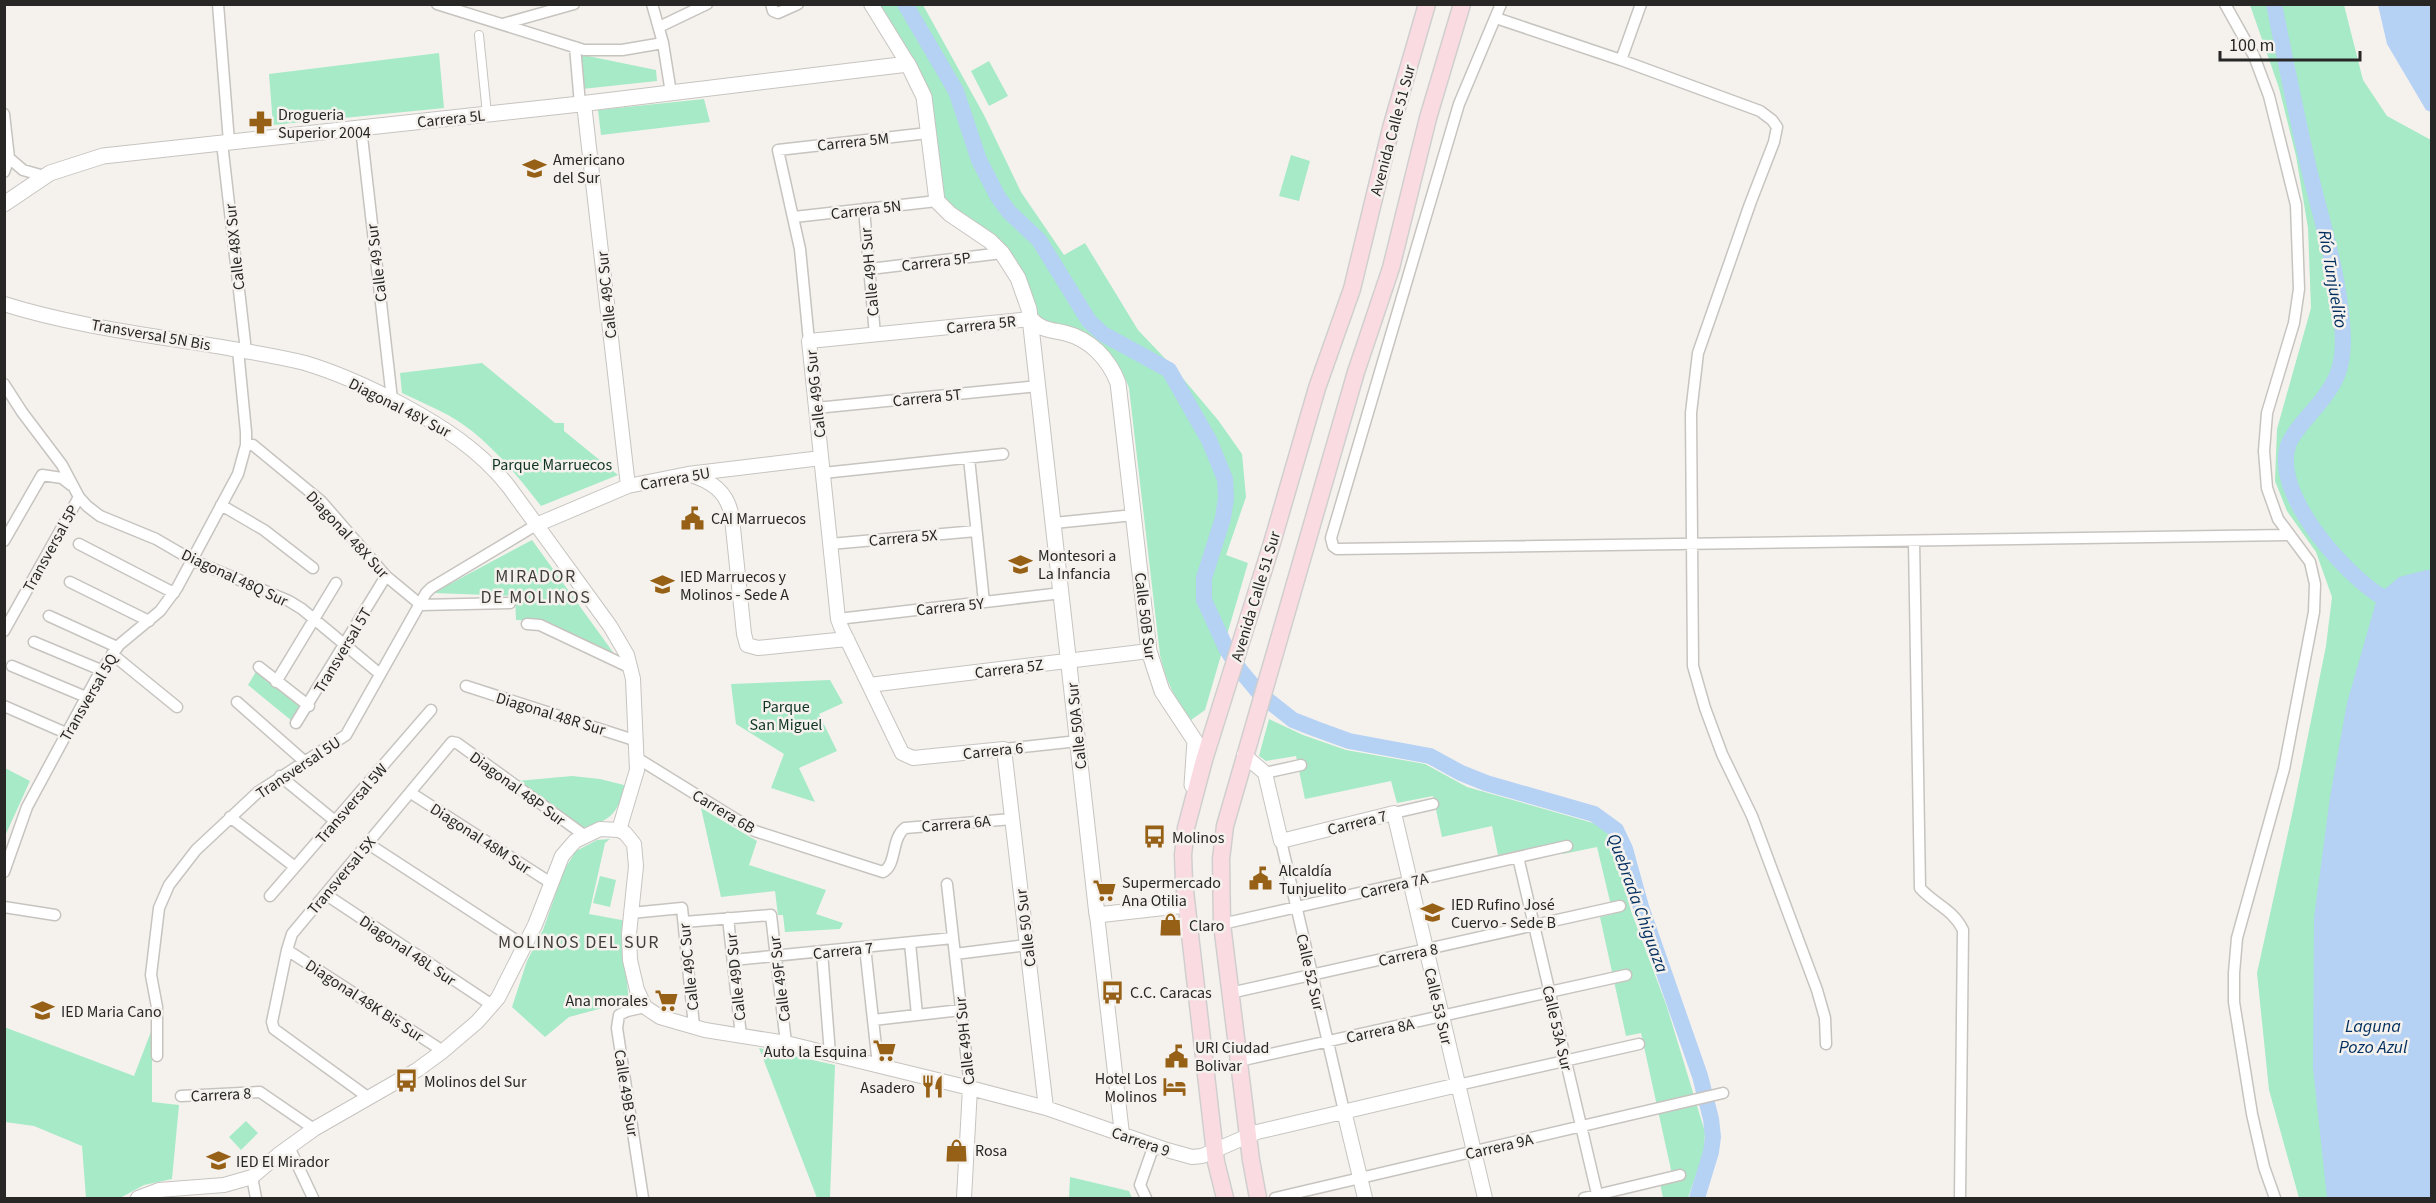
<svg xmlns="http://www.w3.org/2000/svg" width="2436" height="1203" viewBox="0 0 2436 1203" font-family="'Source Sans 3',sans-serif">
  <rect width="100%" height="100%" fill="#f5f2ee"/>
  <path fill="#a6eac7" d="M877,5H923L984,115L1021,192L1064,255L1085,243L1138,330L1175,369L1218,420L1242,454L1246,497L1226,555L1248,563L1205,710L1191,720C1175,700 1166,681 1160,655L1129,388C1113,343 1085,341 1045,323L1035,311L1029,293L941,196L932,115Z
    M2250,5H2344L2363,80L2387,116L2431,140V1198H2299L2269,1090L2257,973L2293,810L2326,646L2332,597L2316,552L2287,511L2275,481L2277,429L2311,308L2308,228L2296,156L2279,88Z
    M439,53L444,108L273,125L269,74Z
    M578,54L656,70L657,81L582,89Z
    M989,61L1008,96L989,106L971,71Z
    M704,99L710,122L601,135L598,110Z
    M1291,155L1310,161L1299,201L1279,196Z
    M482,363L555,423H564V431L618,475L541,506C515,473 486,436 448,415C433,407 417,400 402,393L400,373Z
    M532,540L615,655L543,621L516,620L515,596L433,593Z
    M257,670L302,705L292,721L248,685Z
    M830,680L843,703L819,714L837,751L799,768L815,802L771,788L784,754L736,724L731,684Z
    M1269,719L1303,735L1346,750L1425,764L1467,787L1593,823L1604,829L1611,839L1615,850L1631,911L1667,1007L1705,1132L1704,1152L1688,1198H1663L1660,1183L1673,1179L1641,1033L1626,1036L1600,917L1613,914L1597,847L1563,854L1561,842L1498,855L1492,826L1442,837L1433,796L1397,803L1391,781L1305,799L1296,756L1266,761L1259,756Z
    M5,768L30,781L5,836Z
    M572,776L600,779L628,786C614,815 613,820 582,828L517,781Z
    M701,808L757,841L749,865L826,890L816,914L843,923L840,929L785,932L783,915H778L775,891L721,897Z
    M610,839L605,843L589,914L627,921L625,964L629,1001L569,1017L545,1037L512,1007L527,961L543,930L564,870L576,851L597,840Z
    M600,876L616,880L610,907L593,903Z
    M4,1027L134,1076L152,1029V1102L179,1105L172,1179L144,1185L120,1198H86L82,1146L34,1126L5,1122Z
    M759,1048L835,1065L830,1198H817Z
    M246,1121L258,1133L241,1150L229,1137Z
    M1070,1177L1129,1191L1132,1198H1069Z"/>
  <path fill="#b5d1f4" d="M2378,5H2431V112L2426,110L2387,44Z
    M2426,570H2432L2431,1198H2327L2313,1068L2314,918L2330,797L2347,703L2378,595L2399,577Z"/>
  <g fill="none" stroke-linecap="round" stroke-linejoin="round">
    <path stroke="#b5d1f4" stroke-width="16" d="M905,4L956,91L979,160L998,197L1009,212L1039,240L1089,321L1103,334L1169,370L1209,440L1225,479L1226,498L1223,518L1204,578V600L1227,650L1240,670L1260,694L1293,720L1316,729L1349,741L1430,756L1461,773L1486,783L1594,814L1616,830L1625,849L1641,907L1700,1076L1711,1119L1713,1137L1711,1152L1697,1198
      M2274,4C2285,59 2296,114 2309,169C2321,219 2338,271 2342,323C2346,365 2338,383 2311,413C2303,422 2294,432 2289,443C2270,491 2342,571 2379,595C2395,605 2414,613 2432,621"/>
    <defs>
      <path id="pedestrian" d="M479,35L487,114"/>
      <path id="minor" d="M218,4L229,142
        M437,4L584,50H622L663,43
        M652,4L663,43L671,93
        M771,4L773,11L778,13L798,4
        M1501,4L1459,104L1331,538L1333,546L1337,549L2288,535
        M2225,4L2254,56L2269,96L2296,205L2299,289L2294,323L2267,413L2264,451L2267,488L2278,519L2310,562L2315,584L2314,612L2284,769L2237,938L2234,973V1002L2252,1114L2264,1167L2275,1198
        M1496,18L1621,60L1641,4
        M503,24L574,4
        M659,27L707,4
        M575,47L580,104
        M1621,60L1760,111L1772,120L1777,127L1774,142L1750,204L1698,353L1691,413L1693,666L1705,708L1722,754L1752,816L1817,990L1825,1018L1826,1044
        M4,114L9,158L4,172
        M361,128L392,399
        M222,143L246,351
        M9,158L23,170L44,176
        M864,209L875,335
        M794,217L937,201
        M870,269L1002,253
        M809,341L800,249L778,150L928,133
        M4,384L22,412L62,465L79,497L87,506L100,516L156,539L192,560L289,601L302,609L380,674
        M816,408L1038,386
        M246,445H253L321,501L386,576L421,605L510,603
        M969,458L984,602
        M823,473L1003,454
        M221,505L264,530L313,568
        M1054,523L1134,515
        M4,541L42,475L62,478L71,485
        M1914,541L1920,888C1934,904 1953,909 1963,930L1960,1198
        M79,544L174,593
        M830,544L976,531
        M70,582L149,621
        M49,616L117,647
        M838,619L1062,593
        M527,624L540,625L631,668
        M4,631L79,497
        M34,642L101,670
        M112,654L177,707
        M12,666L86,697
        M259,667L309,706
        M276,682L336,583
        M466,686L637,741
        M237,702L304,761
        M4,706L66,733
        M296,723L386,576
        M1004,749L1078,741
        M637,758L755,831L883,872C897,865 891,838 905,828L1012,819
        M1265,773L1301,765
        M280,776L335,821
        M411,793L551,883
        M1394,813L1433,804
        M230,817L295,867
        M1281,841L1344,1111
        M367,843L525,946
        M1518,857L1598,1198
        M4,872L27,807L96,679L119,645L160,611L177,588L238,474L246,445V432L238,350
        M947,884L970,1088
        M325,894L492,1005
        M270,896L431,710
        M4,907L55,915
        M631,913L682,908L694,1026
        M728,918L741,1036
        M684,922L771,915L786,1043
        M1222,924L1567,846
        M910,943L917,1015
        M865,947L878,1065
        M287,950L443,1051
        M822,952L830,1054
        M955,954L1027,945
        M733,960L953,938
        M1230,993L1620,906
        M873,1020L961,1010
        M157,1056V1007L151,975L159,908L169,885L196,850L258,792L346,735L426,593L431,588L536,525
        M1239,1061L1626,975
        M1458,1085L1639,1044
        M181,1096L260,1092L314,1129
        M369,1098L274,1029L272,1022L287,950L292,934L452,742L457,743L584,835
        M289,1147L313,1198
        M252,1177L256,1198
        M643,1198L617,1028L619,1015L627,1011L645,1007
        M1146,1198L1140,1185L1154,1145
        M1275,1198L1723,1093
        M1584,1198L1680,1175"/>
      <path id="tertiary" d="M871,4L908,64
        M584,104L628,486
        M4,304C77,327 158,336 233,349C257,353 281,357 305,363C338,373 371,388 401,404C442,426 480,450 509,487L610,626L627,655L633,679L637,770L619,830
        M1031,319L809,341L838,619L841,627L902,753L913,758L1004,749L1046,1108
        M688,474C711,481 728,491 732,518L744,634L747,645L758,648L847,639
        M536,525L628,486L688,474L821,458
        M869,685L1149,651
        M1244,755L1265,773L1281,841L1394,813L1485,1198
        M1097,915L1122,1134
        M1344,1111L1365,1198
        M138,1198L159,1190L224,1185L252,1177L278,1155L314,1129L417,1070L443,1051L477,1022L498,998L535,925L562,856L575,841L600,829L619,830L625,833L634,844L636,866L629,934L630,960L637,990L645,1007L660,1017L705,1030L786,1043L970,1088L1046,1108L1167,1150L1192,1157L1202,1156L1257,1132L1458,1085
        M964,1198L970,1088"/>
      <path id="secondary" d="M4,204L50,173L103,156L580,104L908,64L924,97L937,201L950,214L990,241L1002,253L1018,278L1029,309L1097,915L1186,905
        M1031,319C1040,330 1052,330 1065,333C1090,339 1109,359 1118,383L1149,651L1162,691L1195,741L1192,785"/>
      <path id="primary" d="M1225,1198L1216,1162L1184,882L1183,855L1186,828L1204,760L1272,543L1317,388L1352,289L1391,128L1427,4
        M1258,1198L1251,1160L1222,924L1221,859L1225,826L1356,372L1391,268L1428,118L1462,4"/>
    </defs>
    <use href="#pedestrian" stroke="#c7c4c0" stroke-width="10"/>
    <use href="#minor" stroke="#c7c4c0" stroke-width="13"/>
    <use href="#tertiary" stroke="#c7c4c0" stroke-width="16"/>
    <use href="#secondary" stroke="#c7c4c0" stroke-width="17"/>
    <use href="#primary" stroke="#d0cfcf" stroke-width="19"/>
    <use href="#pedestrian" stroke="#fff" stroke-width="8"/>
    <use href="#minor" stroke="#fff" stroke-width="10"/>
    <use href="#tertiary" stroke="#fff" stroke-width="14"/>
    <use href="#secondary" stroke="#fff" stroke-width="15"/>
    <use href="#primary" stroke="#fadbe1" stroke-width="16"/>
  </g>
  <defs>
    <symbol id="pharmacy-bare" viewBox="-9 -9 18 18"><path d="M-2-6h4v4h4v4h-4v4h-4v-4h-4v-4h4Z" fill="#966117" stroke="#f5f2ee" stroke-width="2.5" paint-order="stroke"/></symbol>
    <symbol id="school-bare" viewBox="-9 -9 18 18"><path d="M0-5L7-2L0 1L-7-2ZM-4 1L0 2.5L4 1V4Q0 6-4 4Z" fill="#966117" stroke="#f5f2ee" stroke-width="2.5" paint-order="stroke"/></symbol>
    <symbol id="civic-bare" viewBox="-9 -9 18 18"><path d="M-.6-6.5H3V-4.5H.6V-3L4-1V1h2V6H-6V1h2V-1L-.6-3ZM-1.2 2.5V6h2.4V2.5Z" fill="#966117" stroke="#f5f2ee" stroke-width="2.5" paint-order="stroke"/></symbol>
    <symbol id="bus-bare" viewBox="-9 -9 18 18"><path d="M-5-6H5V4H4V6H2V4H-2V6H-4V4H-5ZM-3.5-4V0h7V-4ZM-3.5 1.2v1.5H-2V1.2ZM2 1.2v1.5H3.5V1.2Z" fill="#966117" stroke="#f5f2ee" stroke-width="2.5" paint-order="stroke"/></symbol>
    <symbol id="supermarket-bare" viewBox="-9 -9 18 18"><path d="M-6-5.5h2.5l.6 2H6L4.5 2H-2.5L-4.4-4H-6ZM-1.5 3.2a1.3 1.3 0 1 0 .1 0ZM3 3.2a1.3 1.3 0 1 0 .1 0Z" fill="#966117" stroke="#f5f2ee" stroke-width="2.5" paint-order="stroke"/></symbol>
    <symbol id="shop-bare" viewBox="-9 -9 18 18"><path d="M-5-2.5h2.3a2.7 3.5 0 0 1 5.4 0H5L5.5 6h-11ZM-1.5-2.5h3a1.5 2.3 0 0 0-3 0Z" fill="#966117" stroke="#f5f2ee" stroke-width="2.5" paint-order="stroke"/></symbol>
    <symbol id="restaurant-bare" viewBox="-9 -9 18 18"><path d="M-5-6h1v4h1v-4h1v4h1v-4h1v5L-1.5 .5V6h-2V.5L-5-1ZM5-6V6H3V1.5H1.5Q1.5-4 5-6Z" fill="#966117" stroke="#f5f2ee" stroke-width="2.5" paint-order="stroke"/></symbol>
    <symbol id="hotel-bare" viewBox="-9 -9 18 18"><path d="M-6-4.5h1.5V1H6V5H4.5V3h-9V5H-6ZM-4 0a1.8 1.8 0 1 1 3.6 0ZM.5 0V-2.5h3Q6-2.5 6 0Z" fill="#966117" stroke="#f5f2ee" stroke-width="2.5" paint-order="stroke"/></symbol>
  </defs>
  <g fill-rule="evenodd">
    <use href="#pharmacy-bare" x="244" y="106" width="33" height="33"/>
    <use href="#school-bare" x="518" y="152" width="33" height="33"/>
    <use href="#civic-bare" x="676" y="502" width="33" height="33"/>
    <use href="#school-bare" x="1004" y="548" width="33" height="33"/>
    <use href="#school-bare" x="646" y="568" width="33" height="33"/>
    <use href="#bus-bare" x="1138" y="820" width="33" height="33"/>
    <use href="#civic-bare" x="1244" y="862" width="33" height="33"/>
    <use href="#supermarket-bare" x="1088" y="874" width="33" height="33"/>
    <use href="#school-bare" x="1416" y="896" width="33" height="33"/>
    <use href="#shop-bare" x="1154" y="908" width="33" height="33"/>
    <use href="#bus-bare" x="1096" y="976" width="33" height="33"/>
    <use href="#supermarket-bare" x="650" y="984" width="33" height="33"/>
    <use href="#school-bare" x="26" y="994" width="33" height="33"/>
    <use href="#supermarket-bare" x="868" y="1034" width="33" height="33"/>
    <use href="#civic-bare" x="1160" y="1040" width="33" height="33"/>
    <use href="#bus-bare" x="390" y="1064" width="33" height="33"/>
    <use href="#restaurant-bare" x="916" y="1070" width="33" height="33"/>
    <use href="#hotel-bare" x="1158" y="1070" width="33" height="33"/>
    <use href="#shop-bare" x="940" y="1134" width="33" height="33"/>
    <use href="#school-bare" x="202" y="1144" width="33" height="33"/>
  </g>
  <g text-anchor="middle" stroke-width="5" stroke-linejoin="round" paint-order="stroke">
    <g font-size="16" fill="#282726" stroke="#f5f2ee" text-anchor="start">
      <text x="278" y="120">Drogueria<tspan x="278" dy="18">Superior 2004</tspan></text>
      <text x="553" y="165">Americano<tspan x="553" dy="18">del Sur</tspan></text>
      <text x="711" y="524">CAI Marruecos</text>
      <text x="1038" y="561">Montesori a<tspan x="1038" dy="18">La Infancia</tspan></text>
      <text x="680" y="582">IED Marruecos y<tspan x="680" dy="18">Molinos - Sede A</tspan></text>
      <text x="1172" y="843">Molinos</text>
      <text x="1279" y="876">Alcaldía<tspan x="1279" dy="18">Tunjuelito</tspan></text>
      <text x="1122" y="888">Supermercado<tspan x="1122" dy="18">Ana Otilia</tspan></text>
      <text x="1451" y="910">IED Rufino José<tspan x="1451" dy="18">Cuervo - Sede B</tspan></text>
      <text x="1189" y="931">Claro</text>
      <text x="1130" y="998">C.C. Caracas</text>
      <text x="648" y="1006" text-anchor="end">Ana morales</text>
      <text x="61" y="1017">IED Maria Cano</text>
      <text x="1195" y="1053">URI Ciudad<tspan x="1195" dy="18">Bolivar</tspan></text>
      <text x="867" y="1057" text-anchor="end">Auto la Esquina</text>
      <text x="1157" y="1084" text-anchor="end">Hotel Los<tspan x="1157" dy="18">Molinos</tspan></text>
      <text x="424" y="1087">Molinos del Sur</text>
      <text x="915" y="1093" text-anchor="end">Asadero</text>
      <text x="975" y="1156">Rosa</text>
      <text x="236" y="1167">IED El Mirador</text>
    </g>
    <g font-size="16" fill="#282726" stroke="#f5f2ee">
      <text transform="translate(451 118) rotate(-6)" y="6">Carrera 5L</text>
      <text transform="translate(1392 130) rotate(-75)" y="6">Avenida Calle 51 Sur</text>
      <text transform="translate(853 141) rotate(-6)" y="6">Carrera 5M</text>
      <text transform="translate(866 209) rotate(-7)" y="6">Carrera 5N</text>
      <text transform="translate(234 247) rotate(-96)" y="6">Calle 48X Sur</text>
      <text transform="translate(936 261) rotate(-7)" y="6">Carrera 5P</text>
      <text transform="translate(376 263) rotate(-97)" y="6">Calle 49 Sur</text>
      <text transform="translate(869 272) rotate(-95)" y="6">Calle 49H Sur</text>
      <text transform="translate(606 295) rotate(-96)" y="6">Calle 49C Sur</text>
      <text transform="translate(981 324) rotate(-6)" y="6">Carrera 5R</text>
      <text transform="translate(151 334) rotate(10)" y="6">Transversal 5N Bis</text>
      <text transform="translate(815 394) rotate(-96)" y="6">Calle 49G Sur</text>
      <text transform="translate(927 397) rotate(-6)" y="6">Carrera 5T</text>
      <text transform="translate(400 407) rotate(27)" y="6">Diagonal 48Y Sur</text>
      <text transform="translate(675 478) rotate(-10)" y="6">Carrera 5U</text>
      <text transform="translate(348 534) rotate(47)" y="6">Diagonal 48X Sur</text>
      <text transform="translate(903 537) rotate(-5)" y="6">Carrera 5X</text>
      <text transform="translate(50 548) rotate(-61)" y="6">Transversal 5P</text>
      <text transform="translate(235 577) rotate(25)" y="6">Diagonal 48Q Sur</text>
      <text transform="translate(1255 596) rotate(-73)" y="6">Avenida Calle 51 Sur</text>
      <text transform="translate(950 606) rotate(-6)" y="6">Carrera 5Y</text>
      <text transform="translate(1146 616) rotate(83)" y="6">Calle 50B Sur</text>
      <text transform="translate(342 650) rotate(-59)" y="6">Transversal 5T</text>
      <text transform="translate(1009 668) rotate(-7)" y="6">Carrera 5Z</text>
      <text transform="translate(88 697) rotate(-60)" y="6">Transversal 5Q</text>
      <text transform="translate(551 713) rotate(17)" y="6">Diagonal 48R Sur</text>
      <text transform="translate(1076 726) rotate(-96)" y="6">Calle 50A Sur</text>
      <text transform="translate(993 750) rotate(-6)" y="6">Carrera 6</text>
      <text transform="translate(298 767) rotate(-34)" y="6">Transversal 5U</text>
      <text transform="translate(518 788) rotate(36)" y="6">Diagonal 48P Sur</text>
      <text transform="translate(351 803) rotate(-49)" y="6">Transversal 5W</text>
      <text transform="translate(724 811) rotate(31)" y="6">Carrera 6B</text>
      <text transform="translate(1357 822) rotate(-14)" y="6">Carrera 7</text>
      <text transform="translate(956 823) rotate(-5)" y="6">Carrera 6A</text>
      <text transform="translate(481 838) rotate(33)" y="6">Diagonal 48M Sur</text>
      <text transform="translate(341 875) rotate(-50)" y="6">Transversal 5X</text>
      <text transform="translate(1394 885) rotate(-13)" y="6">Carrera 7A</text>
      <text transform="translate(1025 928) rotate(-97)" y="6">Calle 50 Sur</text>
      <text transform="translate(408 950) rotate(34)" y="6">Diagonal 48L Sur</text>
      <text transform="translate(843 950) rotate(-6)" y="6">Carrera 7</text>
      <text transform="translate(1408 954) rotate(-12)" y="6">Carrera 8</text>
      <text transform="translate(688 967) rotate(-96)" y="6">Calle 49C Sur</text>
      <text transform="translate(1311 972) rotate(77)" y="6">Calle 52 Sur</text>
      <text transform="translate(735 977) rotate(-96)" y="6">Calle 49D Sur</text>
      <text transform="translate(779 979) rotate(-97)" y="6">Calle 49F Sur</text>
      <text transform="translate(365 1000) rotate(33)" y="6">Diagonal 48K Bis Sur</text>
      <text transform="translate(1439 1006) rotate(77)" y="6">Calle 53 Sur</text>
      <text transform="translate(1558 1028) rotate(77)" y="6">Calle 53A Sur</text>
      <text transform="translate(1380 1030) rotate(-12)" y="6">Carrera 8A</text>
      <text transform="translate(964 1041) rotate(-96)" y="6">Calle 49H Sur</text>
      <text transform="translate(627 1093) rotate(81)" y="6">Calle 49B Sur</text>
      <text transform="translate(221 1094) rotate(-3)" y="6">Carrera 8</text>
      <text transform="translate(1141 1141) rotate(19)" y="6">Carrera 9</text>
      <text transform="translate(1499 1146) rotate(-13)" y="6">Carrera 9A</text>
    </g>
    <g font-size="16" fill="#0f3323" stroke="#f5f2ee">
      <text x="552" y="470">Parque Marruecos</text>
      <text x="786" y="712">Parque<tspan x="786" dy="18">San Miguel</tspan></text>
    </g>
    <g font-size="18" font-style="italic" fill="#002e5f" stroke="#f5f2ee">
      <text transform="translate(2333 279) rotate(80)" y="6">Río Tunjuelito</text>
      <text transform="translate(1638 903) rotate(70)" y="6">Quebrada Chiguaza</text>
      <text x="2373" y="1032">Laguna<tspan x="2373" dy="21">Pozo Azul</tspan></text>
    </g>
    <g font-size="18" letter-spacing="1.5" fill="#403e3b" stroke="#f5f2ee">
      <text x="536" y="582">MIRADOR<tspan x="536" dy="21">DE MOLINOS</tspan></text>
      <text x="579" y="948">MOLINOS DEL SUR</text>
    </g>
  </g>
  <rect width="2436" height="1203" fill="none" stroke="#282726" stroke-width="12"/>
  <path d="M2220 51v9h140v-9" fill="none" stroke="#282726" stroke-width="3"/>
  <text x="2229" y="51" font-size="18" fill="#282726" stroke="#f5f2ee" stroke-width="4.5" paint-order="stroke">100 m</text>
</svg>
